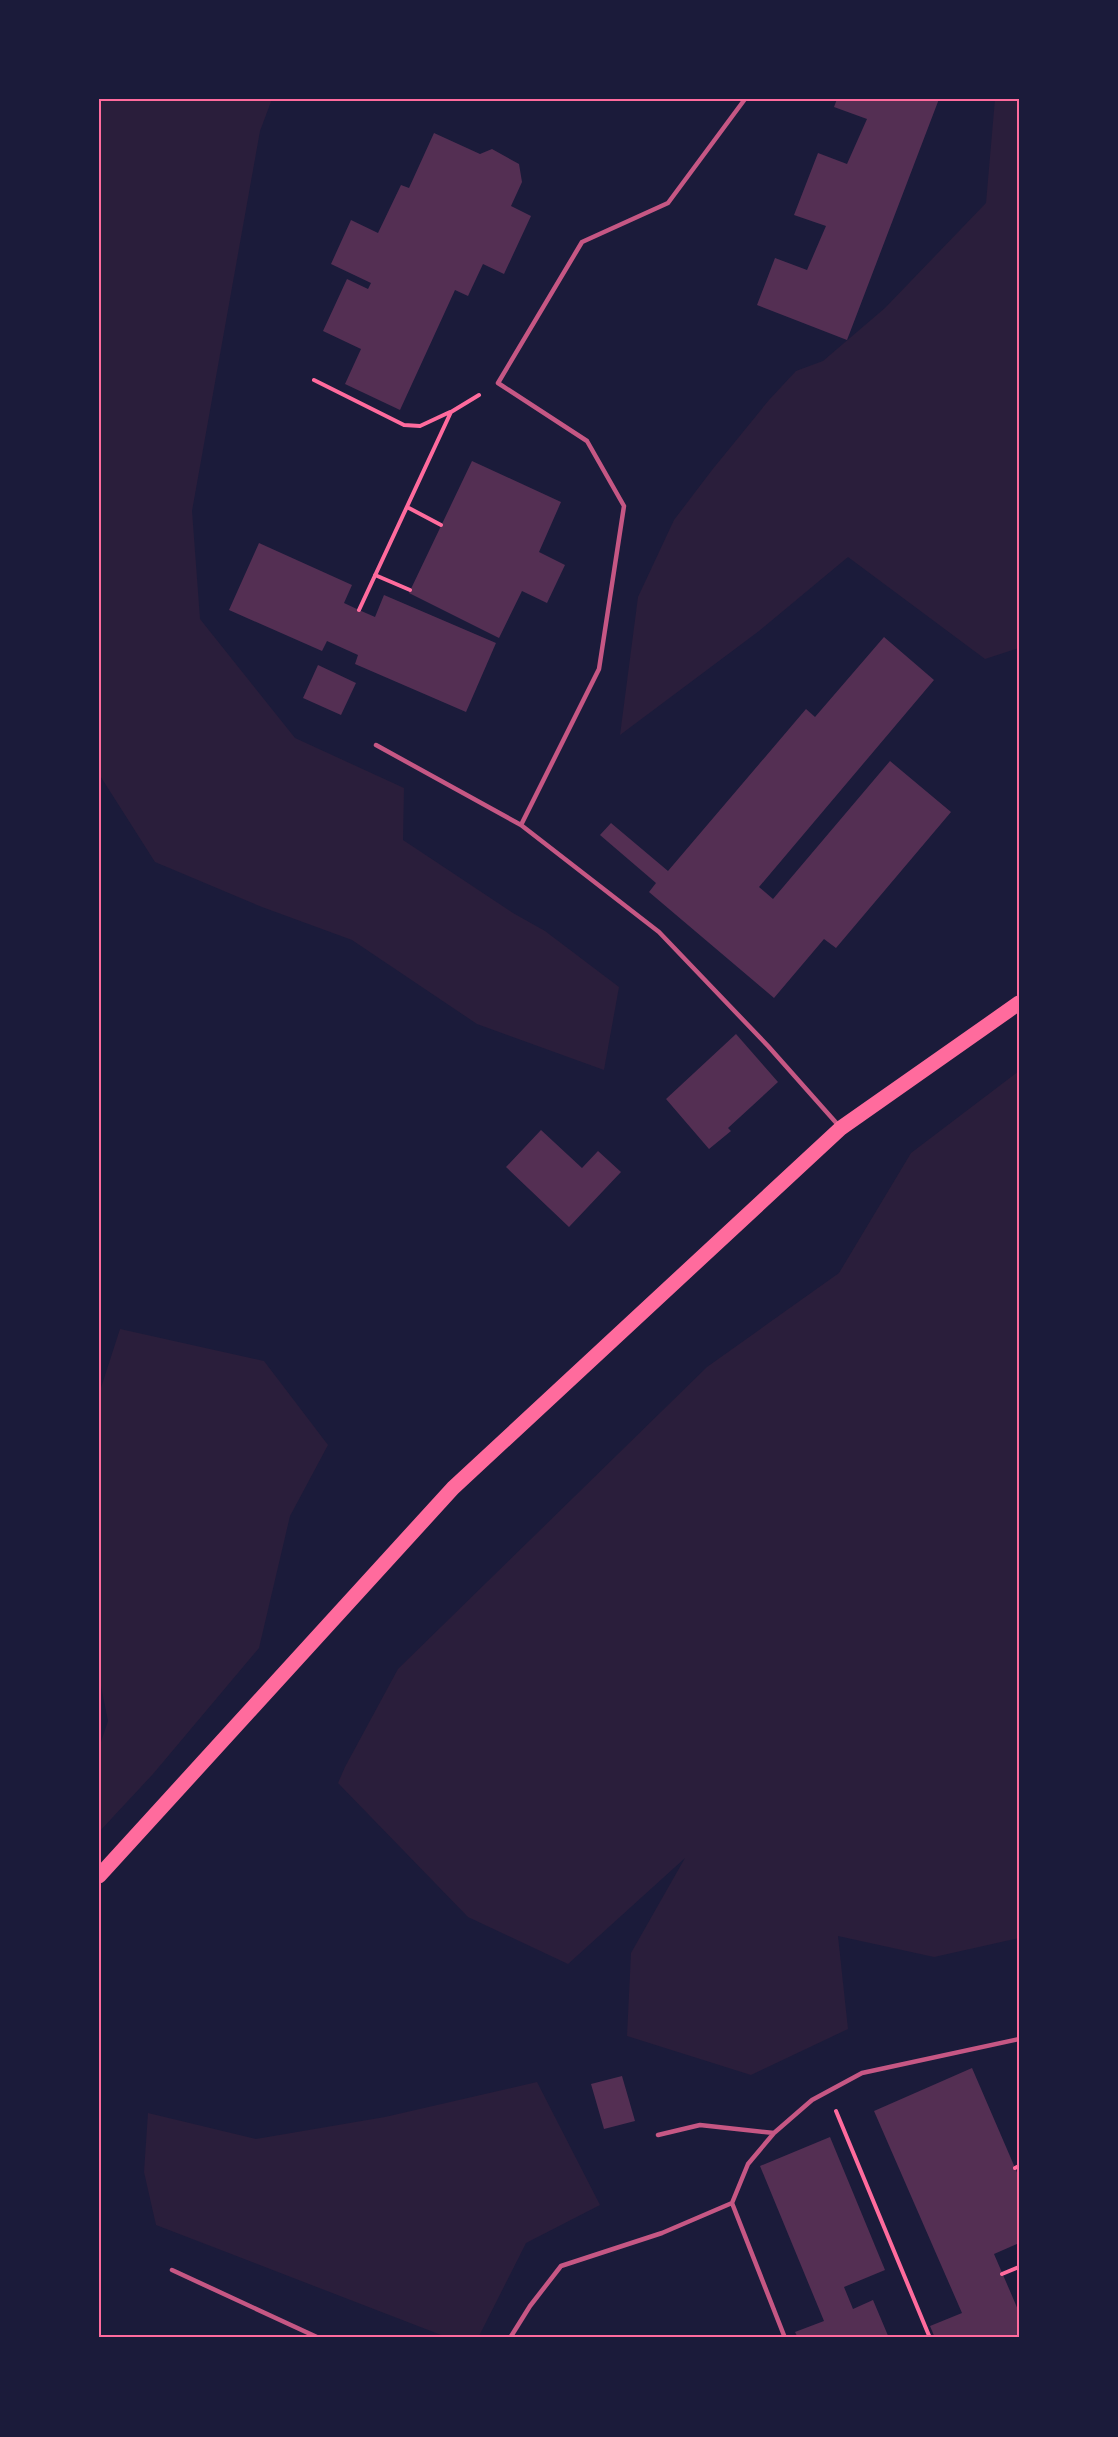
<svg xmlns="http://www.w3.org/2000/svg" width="1118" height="2437" viewBox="0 0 1118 2437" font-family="Manrope,sans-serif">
  <rect width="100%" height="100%" fill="#1b1b3a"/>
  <path fill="#2a1e3b" d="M99,99H272L260,131L192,511L200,619L295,738L404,788L403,840L513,913L545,931L619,987L604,1070L477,1024L352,940L262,907L155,862L99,774Z
    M995,99H1019V648L985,659L848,557L759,631L620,735L638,597L674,520L712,470L769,400L796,371L823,361L885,308L986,203Z
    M1019,1071V1938L934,1957L838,1936L848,2029L751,2075L627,2036L631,1953L685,1858L568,1964L468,1917L338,1783L345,1767L398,1669L707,1367L839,1273L911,1153Z
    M120,1329L264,1361L328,1445L290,1516L259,1648L153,1774L99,1832V1748L108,1721L99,1676V1394Z
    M537,2082L600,2205L526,2243L478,2338H449L156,2225L144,2172L148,2113L256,2139L385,2117Z"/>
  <path fill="#542f53" d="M837,99H939L847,340L757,305L775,258L807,270L826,226L794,215L818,153L847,164L867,119L834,107Z
    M434,133L480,154L492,149L519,164L522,182L511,206L531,216L504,274L483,264L468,296L455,290L400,410L345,384L361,349L323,331L347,279L368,289L371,283L331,264L351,220L378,233L401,185L409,188Z
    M472,461L561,502L539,552L565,565L547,603L522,591L499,638L409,593Z
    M259,543L352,585L344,603L359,610L375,617L384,595L496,643L466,712L355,664L358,655L327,641L322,651L229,610Z
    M884,637L934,680L759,887L773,899L890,761L951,812L836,948L824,939L774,998L649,892L656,883L600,835L611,823L668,871L806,709L815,717Z
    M318,665L356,683L341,715L303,698Z
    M736,1034L778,1082L728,1128L731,1131L709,1149L666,1099Z
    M541,1130L582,1168L598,1151L621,1172L569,1227L506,1167Z
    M972,2068L1019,2177V2243L994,2254L1019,2312V2338H935L930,2326L962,2313L874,2111Z
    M622,2076L635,2121L604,2129L591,2084Z
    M830,2137L885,2270L844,2287L853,2309L873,2300L889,2338H798L795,2332L824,2321L760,2166Z"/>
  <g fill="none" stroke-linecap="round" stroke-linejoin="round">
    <path stroke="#ff6b9d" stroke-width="4" d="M314,380L404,425L420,426L450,412
      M407,507L441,525
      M375,575L410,590
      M359,610L451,412L479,395
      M836,2111L930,2338
      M1015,2168L1019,2166
      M1002,2274L1019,2267"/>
    <path stroke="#c65784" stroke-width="4.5" d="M376,745L521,825L659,932L768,1046L839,1126
      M521,825L599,669L624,506L587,441L498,383L582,242L668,203L745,99
      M658,2135L700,2125L774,2133
      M732,2203L785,2338
      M172,2270L319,2338
      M510,2338L530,2306L561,2266L662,2233L732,2203L748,2164L774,2133L812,2100L862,2073L1019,2039"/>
    <path stroke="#ff6b9d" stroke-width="15" d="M99,1876L453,1488L841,1128L1019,1003"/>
  </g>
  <rect width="1118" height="2437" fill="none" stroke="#1b1b3a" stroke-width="201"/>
  <rect x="100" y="100" width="918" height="2236" fill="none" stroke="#ff6b9d" stroke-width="2"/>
</svg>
